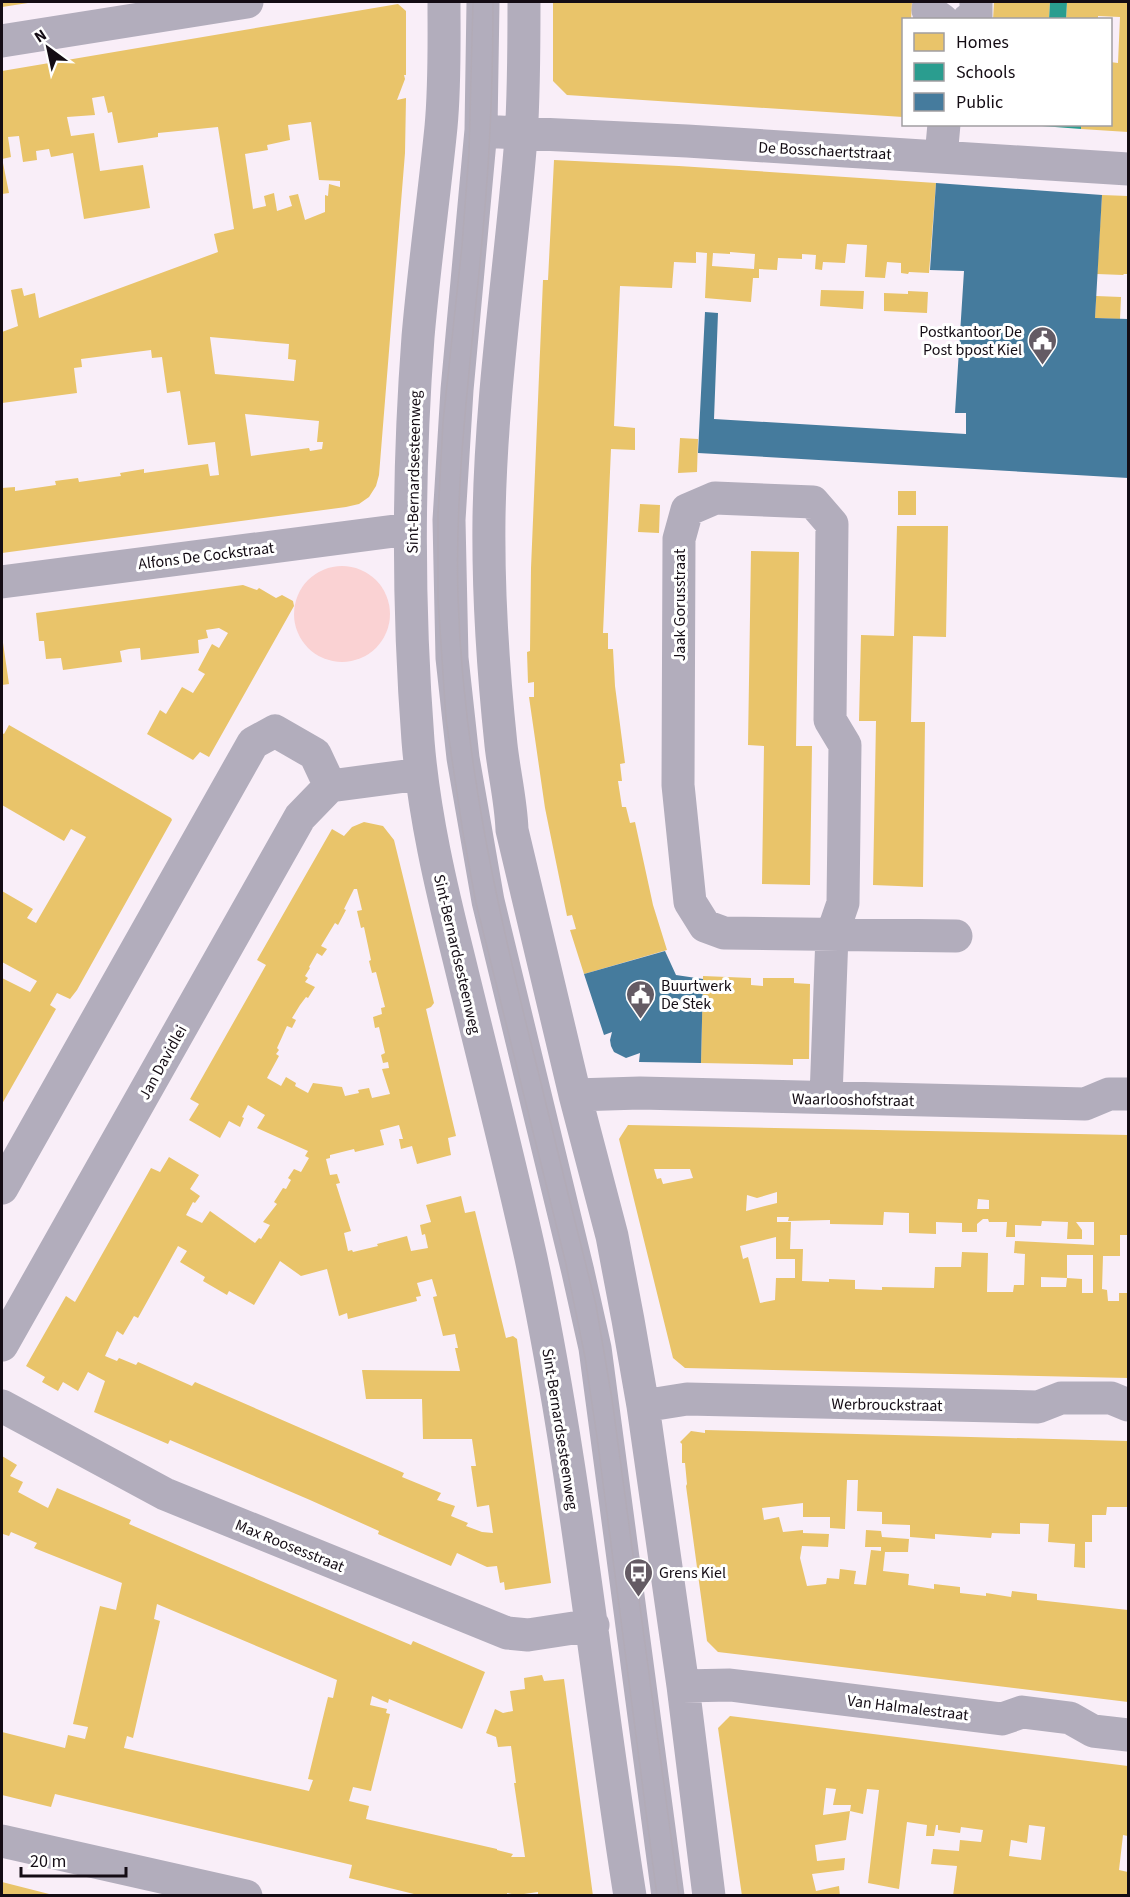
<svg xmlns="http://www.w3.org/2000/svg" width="1130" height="1897" viewBox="0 0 1130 1897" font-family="'Source Sans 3',sans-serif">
  <rect width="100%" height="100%" fill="#f9eef8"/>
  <path fill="#fad2d3" d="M294 614a48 48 0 1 1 96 0a48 48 0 1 1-96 0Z"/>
  <path fill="#e9c46a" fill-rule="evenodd" d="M2,2H28V3L2,7Z
    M553,2H912L911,20H903V117L567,95L553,81Z
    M994,2H1050L1049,20H993Z
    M1067,2H1128V132L1081,129V124H1110V62L1118,63L1120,17L1098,16V20H1066Z
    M398,4L406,11V75H404L405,79L397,100L406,98L405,153L379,475L376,486L369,497L359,504L346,507L2,553V488L15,487V491L56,485L55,481L78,478L79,482L121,476L120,473L144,469V473L208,464L210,476L219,475L215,442L188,445L180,391L167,393L162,357L152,358L151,350L81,359L82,367L74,368L77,393L2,403V332L18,326L11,290L22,288L24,296L35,293L39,318L218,252L214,234L234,229L218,127L158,133V137L118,143L112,112L108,113L104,96L92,98L95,115L67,117L71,136L94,133L100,171L143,165L150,208L84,219L73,153L51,157L49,149L36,151L37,160L23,162L19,136L8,137L11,157L2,159V71ZM311,122L319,180L340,181V187L329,184L328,196L325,195V212L305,220L298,194L289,196L292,206L277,211L274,193L264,196L266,206L253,209L245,154L268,150L267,145L290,140L288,125ZM210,337L289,344L288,359L296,360L294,381L215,374ZM245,414L319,421L317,442H323L322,449L310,451L309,448L251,456Z
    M554,160L679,166L936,183L929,273L909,272L908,274L901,273V263L887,262L885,278L865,277L867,245L847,244L845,263L823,262L822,270L815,269L816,255L802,254V259L778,258L777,270L759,269V278H753L751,302L705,298L707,253L696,252V263L674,262L672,288L620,286L614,426L635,428V450L611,449L603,633H608V649H613L615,686L625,763L620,764L622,781H618L622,807H626L630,823L635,822L653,905L667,950L584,974L570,930L576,929L572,915L567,916L545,808L529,697H534V682L528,683L527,652L530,651L531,568L543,280H548ZM730,252L755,254L754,269L712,266L713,253L730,254Z
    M3,163L9,193L2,194V163Z
    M1102,195L1128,196V274H1124L1123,275L1097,274Z
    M821,290L864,291L863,309L820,306Z
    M908,291L928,292L927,313L884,311V293L908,294Z
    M1096,296L1121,297L1120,319L1095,318Z
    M680,438L698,439L697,472L678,473Z
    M898,491H916V515H898Z
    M640,504L660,505L659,533L638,532Z
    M897,526H948L946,637L913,636L911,722H925L923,887L873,885L876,721H859L861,635L894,636Z
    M751,551L799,552L796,746H812L810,885L762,884L764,746L748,745Z
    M243,585L257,590L259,588L276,598L282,595L293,601L294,606L209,757L200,752L193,760L147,734L160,710L166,714L182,687L193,693L205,674L198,670L212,644L219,648L228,633L219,628L206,630L208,638L198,640L199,653L141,660L140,648L129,649L120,651L122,662L63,670L61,658L46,659L44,641H39L36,613Z
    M2,636L9,684L2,685Z
    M9,725L171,818L172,820L77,990L70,999L57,993L50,1005L56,1009L2,1104V978L30,992L37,981L2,962V891L33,909L27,918L36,923L86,837L71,829L64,841L2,805V733L4,734Z
    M364,822L383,826L394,840L434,1003L431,1007L426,1009L456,1136L448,1138L451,1155L417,1164L412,1146L401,1149L399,1139H403L399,1125L380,1130L384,1145L355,1152L354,1149L330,1155V1158L326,1159L330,1175L337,1174L340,1183L336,1184L351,1231L344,1233L348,1251L352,1250L353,1252L378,1246L377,1244L407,1236L411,1251L428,1248L425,1234L422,1235L420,1225L431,1222L426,1205L461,1196L465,1213L475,1211L506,1338L513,1336L517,1339L551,1583L505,1590L504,1582L500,1583L497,1566L487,1567L457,1553L451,1566L378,1534L379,1531L310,1500L170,1440L168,1444L94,1412L105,1381L88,1372L78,1391L63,1382L58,1391L42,1382L45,1377L26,1366L66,1296L75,1302L151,1168L160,1172L169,1157L199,1175L190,1189L200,1196L195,1203L193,1202L186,1215L202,1223L210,1211L255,1243L259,1238L261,1239L270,1225L263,1222L277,1204L274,1202L283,1188L286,1189L291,1180L288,1178L294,1169L301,1172L309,1158L305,1156L308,1151L257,1128L265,1115L248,1105L242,1117L244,1118L240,1127L229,1121L220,1138L189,1120L199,1104L190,1099L266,965L257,960L332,829L344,836L352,827ZM354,889H357L362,910L357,911L361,928L364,927L371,960L369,961L372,973L376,972L385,1007L381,1008L382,1014L373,1017L375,1028L379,1027L385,1053L381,1055L383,1063L388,1062L389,1068L382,1069L390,1094L372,1098L369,1088L358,1090L359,1093L345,1096L342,1087L313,1083L308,1093L295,1086L296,1083L286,1077L281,1086L267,1078L279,1056L276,1054L279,1050L277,1048L287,1026L292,1028L296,1020L292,1018L300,1005L306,997L308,998L315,987L305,982L308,978L305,976L310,968L309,967L317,953L322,956L327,949L321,946L335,923L338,925L346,910L344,909ZM178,1246L187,1251L180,1262L205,1277L203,1281L227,1295L229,1291L254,1305L280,1261L301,1276L327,1269L339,1316L347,1313L348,1319L417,1301L416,1297L421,1296L417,1283L432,1279L437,1296L433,1297L443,1336L455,1334L458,1348H455L460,1371L362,1370L366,1399H422L423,1439H472L476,1466H471L477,1507L489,1505L493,1533L482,1532L466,1526L468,1523L451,1516L455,1506L437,1500L441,1493L402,1477L404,1473L195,1382L192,1386L138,1362L136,1365L119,1358L117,1361L105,1356L117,1331L123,1335L134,1316L138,1318Z
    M703,976L751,978V985L763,986V978H794V983L810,984L809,1059H793V1065L701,1063Z
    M628,1125L1128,1135V1235H1120V1256H1103L1102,1289L1107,1290L1108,1301H1119V1293H1128V1378L685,1368L673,1358L619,1139ZM654,1169H690L693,1178L663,1184L661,1178L657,1179ZM777,1192V1203L746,1211L747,1195L757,1198ZM978,1199L989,1200V1209H977ZM884,1212L909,1213V1233L936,1234V1222L962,1223V1232H977V1224L983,1219H988L989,1222H1007L1006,1237H1015V1225L1041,1226L1042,1221L1068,1222L1067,1239H1082V1230L1076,1222H1094V1245L1015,1241L1014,1253L1025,1254L1024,1285H1014L1013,1292H987L988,1253L962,1252L961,1267H935L934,1288L882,1287V1290L855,1289V1280L829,1279V1282L802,1281L803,1249H790L791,1222H777V1217H789L788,1221L830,1220V1224L883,1225ZM776,1237V1259H795V1278H776L775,1300L760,1303L748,1257L743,1259L740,1246ZM1067,1255H1093V1293H1082V1279L1067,1278L1066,1287H1041V1277L1067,1278Z
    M705,1430L1128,1441V1507H1107L1106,1515H1092V1542H1085V1568L1074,1567L1075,1544L1048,1542L1049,1524L1020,1523V1534L992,1533L991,1538L935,1534V1539L910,1537V1525L882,1524V1512L857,1511L858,1480H847L845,1529L830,1528V1517H803V1503L762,1508L764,1520L779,1517L783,1532L803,1530V1533L829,1534L828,1547L802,1546L800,1558L807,1586L826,1584L827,1578L839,1579L840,1569L856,1571L854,1584L866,1585L871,1550L881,1551V1547H865L866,1530L881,1531L882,1537L909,1539L908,1552H885L883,1571L909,1574L908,1585L934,1589V1584L960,1587V1593L986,1596V1593L1011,1597L1012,1591L1037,1594V1600L1128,1610V1702L718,1652L707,1641L686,1486L687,1484L685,1463H682V1444L680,1442L691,1431L705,1433Z
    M2,1456L17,1465L10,1476L23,1482L18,1492L48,1508L57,1488L131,1520L129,1524L198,1554L411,1645L413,1641L485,1672L462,1729L389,1699L388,1703L372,1696L370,1705L387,1709L386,1713L390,1714L371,1791L353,1787L349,1801L369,1806L366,1819L497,1849V1850L513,1854L511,1857H525L514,1783H516L511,1746L498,1747L496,1737L486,1733L495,1709L503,1713L513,1711L510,1691L525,1689L524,1678L542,1675L544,1681L564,1679L593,1896H538V1892L517,1895L507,1893V1896H422L349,1878L352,1865L55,1794L51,1807L2,1795V1732L65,1748L68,1735L85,1739L88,1727L73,1724L100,1606L116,1610L122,1583L34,1548L37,1543L11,1532L9,1536L3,1534L2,1536ZM157,1604L337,1680L333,1698L328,1697L308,1779L313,1780L309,1791L124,1748L127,1736L133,1738L160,1621L154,1619Z
    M730,1716L1128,1766V1836L1123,1835L1119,1870L1128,1872V1896H953L957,1866L931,1864L933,1849L959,1851L960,1840L981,1842L983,1830L961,1827L960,1833L938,1830V1825H936L934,1836H926L927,1825L907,1822L899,1889L868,1883L879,1790L867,1789L863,1814L850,1811L851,1805H833L836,1789L826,1788L823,1815L850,1811L846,1840L815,1845L817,1861L845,1858L844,1870L812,1874L816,1891L839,1886L840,1896H742L718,1728ZM1029,1825L1045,1827L1041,1860L1009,1856L1011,1840L1027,1843Z
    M2,1882L53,1895V1896H2Z"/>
  <path fill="#2a9d8f" d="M1050,2H1067L1066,20H1049Z
    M1042,124H1081V129L1042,126Z"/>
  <path fill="#457b9d" d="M936,183L1102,195L1095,318L1128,319V478L698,453L705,312L718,313L714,419L966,434V413H955L964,271L930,270Z
    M665,951L676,975L703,979L701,1063L639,1062L640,1053L626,1058L614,1052L611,1046L610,1040L612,1032L604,1035L584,974Z"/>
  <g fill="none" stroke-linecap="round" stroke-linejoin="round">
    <path stroke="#b2adbc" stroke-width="33" d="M444,2C444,43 445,85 441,127C434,197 424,267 418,337C408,470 408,609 418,741C424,815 441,887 459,959C483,1058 509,1158 531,1258C576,1469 596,1683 630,1896
      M483,2L481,130L457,390L449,520L452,658L463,758L488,901L578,1272L595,1348L668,1896
      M524,2C524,47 524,93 521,138C511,264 491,391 489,518C488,594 493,669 501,745C504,773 511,801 512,830L575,1095L612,1236L628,1320L643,1406L683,1686L709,1896
      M929,2L928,10L942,20
      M968,20L976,17V2
      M2,41L247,2
      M499,132L687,141L1128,169
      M941,157L944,124
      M2,582L410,529
      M575,1095L640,1093L1085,1104L1109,1094H1128
      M826,1097L832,935L843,903L845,745L830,720L832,524L813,502L715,498L687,510L679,539L678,785L690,902L705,926L724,933L956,936
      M2,1188L253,743L275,731L315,754L330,786
      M2,1345L300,817L330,786L421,774
      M2,1406L165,1494L507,1633L528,1635L593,1625
      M643,1406L687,1399L1038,1407L1061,1398H1111L1128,1405
      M683,1686L730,1685L1002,1719L1022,1712L1070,1718L1093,1731L1128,1735
      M2,1841L246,1896"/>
    <path stroke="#b2abb7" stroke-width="1.5" d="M473,2L469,152L462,246L443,422L438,515V599L446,719L463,833L476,903L566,1264L585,1357L597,1437L657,1896
      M493,2C493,66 491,130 486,194C476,328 454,462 458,597C463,757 498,913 537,1067C556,1146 576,1226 596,1305L612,1399L679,1896"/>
  </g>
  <defs>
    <symbol id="civic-pin" viewBox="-11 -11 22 30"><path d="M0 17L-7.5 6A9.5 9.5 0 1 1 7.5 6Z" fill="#645b64" stroke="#fff"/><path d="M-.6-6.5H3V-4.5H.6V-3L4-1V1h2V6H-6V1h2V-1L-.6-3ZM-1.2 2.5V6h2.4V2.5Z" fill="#fff"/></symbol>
    <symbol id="bus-pin" viewBox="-11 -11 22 30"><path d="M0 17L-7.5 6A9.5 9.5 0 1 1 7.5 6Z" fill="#645b64" stroke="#fff"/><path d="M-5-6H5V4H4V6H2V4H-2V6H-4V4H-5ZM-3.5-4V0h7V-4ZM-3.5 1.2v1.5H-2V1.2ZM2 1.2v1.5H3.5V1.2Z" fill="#fff"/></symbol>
  </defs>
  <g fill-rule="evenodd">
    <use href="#civic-pin" x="1026" y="324" width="33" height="45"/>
    <use href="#civic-pin" x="624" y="978" width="33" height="45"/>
    <use href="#bus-pin" x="622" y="1556" width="33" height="45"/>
  </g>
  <g text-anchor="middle" stroke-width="6" stroke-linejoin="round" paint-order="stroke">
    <g font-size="16" fill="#140c14" stroke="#fff">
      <text transform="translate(825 150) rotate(3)" y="6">De Bosschaertstraat</text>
      <text transform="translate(413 472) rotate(-89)" y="6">Sint-Bernardsesteenweg</text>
      <text transform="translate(206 555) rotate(-7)" y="6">Alfons De Cockstraat</text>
      <text transform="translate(679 605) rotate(-90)" y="6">Jaak Gorusstraat</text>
      <text transform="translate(458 954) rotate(77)" y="6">Sint-Bernardsesteenweg</text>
      <text transform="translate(162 1062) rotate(-61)" y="6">Jan Davidlei</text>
      <text transform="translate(853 1099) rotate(1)" y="6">Waarlooshofstraat</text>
      <text transform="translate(887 1404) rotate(1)" y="6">Werbrouckstraat</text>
      <text transform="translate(561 1429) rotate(81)" y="6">Sint-Bernardsesteenweg</text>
      <text transform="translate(290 1545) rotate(22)" y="6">Max Roosesstraat</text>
      <text transform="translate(908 1707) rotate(7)" y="6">Van Halmalestraat</text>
    </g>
    <g font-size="16" fill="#140c14" stroke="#fff" text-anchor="start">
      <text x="1022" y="337" text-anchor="end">Postkantoor De<tspan x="1022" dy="18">Post bpost Kiel</tspan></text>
      <text x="661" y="991">Buurtwerk<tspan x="661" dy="18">De Stek</tspan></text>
      <text x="659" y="1578">Grens Kiel</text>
    </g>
  </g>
  <rect width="1130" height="1897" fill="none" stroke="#140c14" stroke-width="6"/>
  <rect x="902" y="18" width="210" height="108" fill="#ffffff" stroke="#a19ea1" stroke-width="1.5"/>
  <rect x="914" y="33" width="30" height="18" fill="#e9c46a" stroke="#a19ea1" stroke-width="1.5"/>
  <text x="956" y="48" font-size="18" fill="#140c14">Homes</text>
  <rect x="914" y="63" width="30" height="18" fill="#2a9d8f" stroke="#a19ea1" stroke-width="1.5"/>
  <text x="956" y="78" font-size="18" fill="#140c14">Schools</text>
  <rect x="914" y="93" width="30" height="18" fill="#457b9d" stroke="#a19ea1" stroke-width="1.5"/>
  <text x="956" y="108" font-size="18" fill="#140c14">Public</text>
  <g transform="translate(48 48) rotate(327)" stroke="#ffffff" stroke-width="4.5" paint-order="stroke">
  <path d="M0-4.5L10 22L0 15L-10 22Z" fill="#140c14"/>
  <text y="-9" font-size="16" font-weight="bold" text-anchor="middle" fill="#140c14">N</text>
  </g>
  <path d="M21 1867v9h105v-9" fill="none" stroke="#140c14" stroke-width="3"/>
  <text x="30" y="1867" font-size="18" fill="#140c14" stroke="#ffffff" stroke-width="4.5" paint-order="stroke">20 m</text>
</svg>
